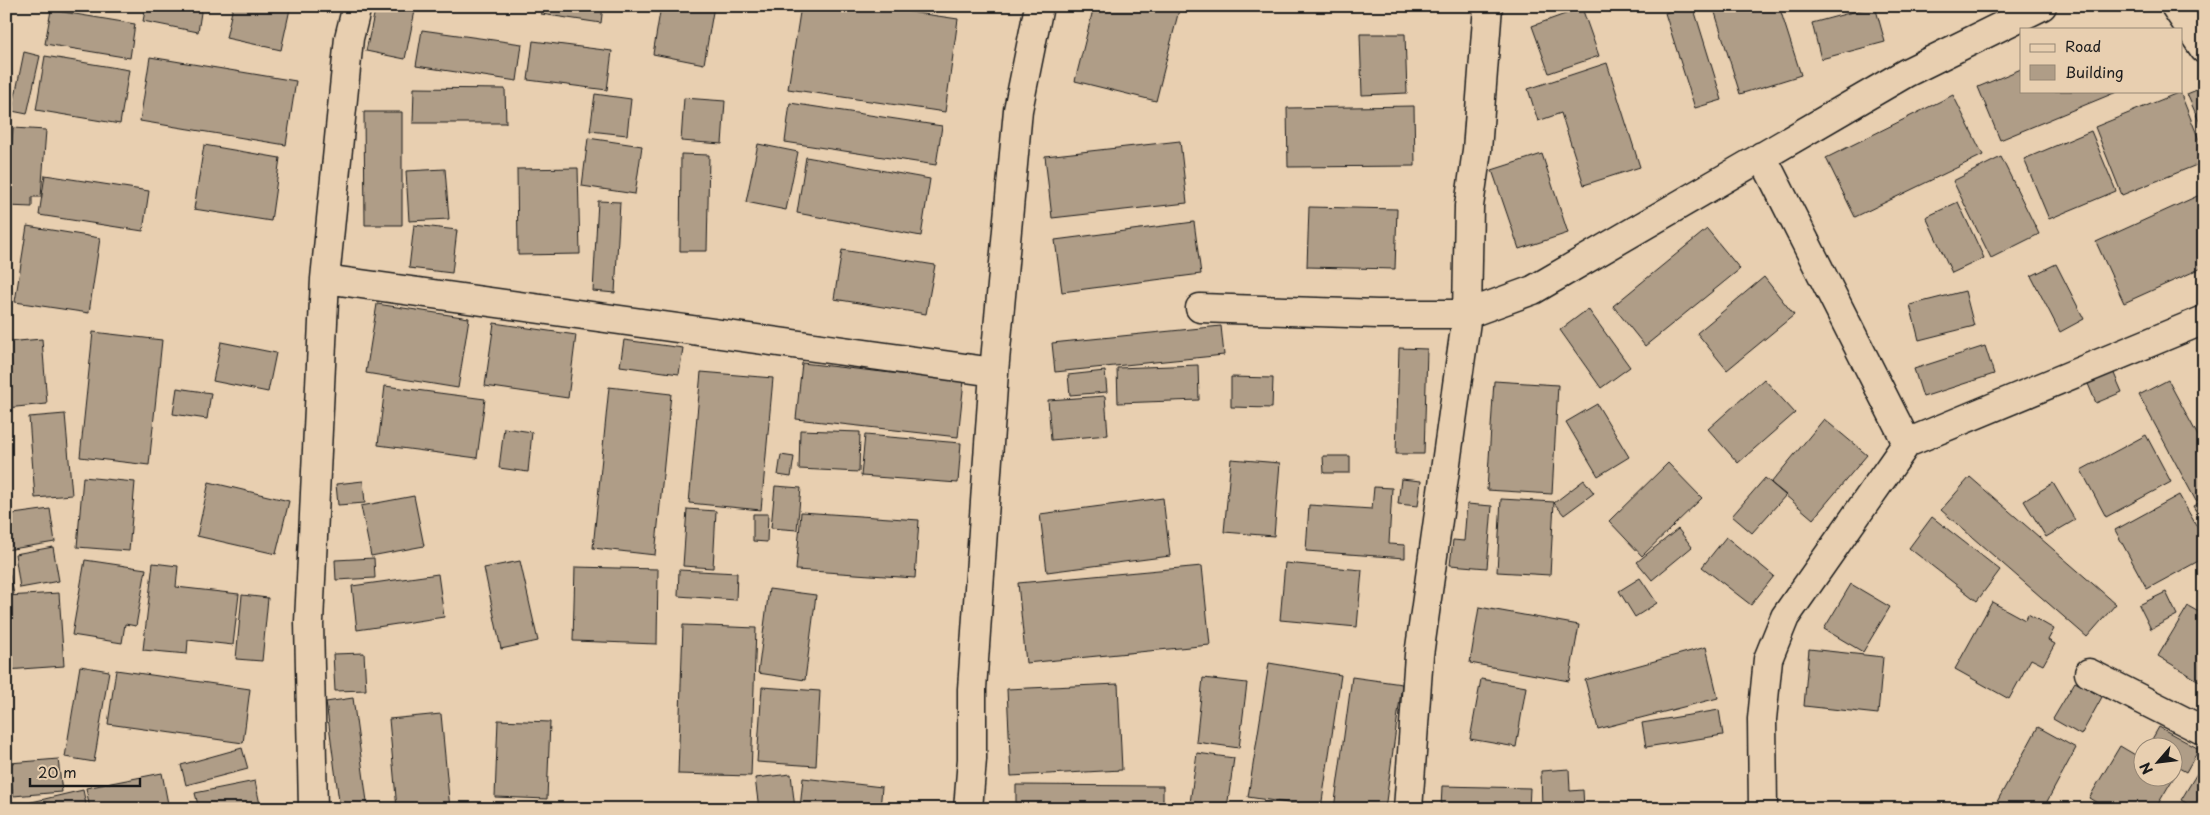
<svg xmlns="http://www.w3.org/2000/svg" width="2210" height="815" viewBox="0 0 2210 815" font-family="'Playpen Sans',sans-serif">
  <rect width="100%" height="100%" fill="#e8cfb0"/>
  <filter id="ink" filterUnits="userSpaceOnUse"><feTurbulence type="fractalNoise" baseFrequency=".02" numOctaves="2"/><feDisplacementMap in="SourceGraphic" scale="10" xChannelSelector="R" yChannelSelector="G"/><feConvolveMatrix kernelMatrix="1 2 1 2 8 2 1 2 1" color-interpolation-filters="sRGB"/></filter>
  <g filter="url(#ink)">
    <path fill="#af9d87" stroke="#1c1c1c" d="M146,6H202L198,32L143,21Z
      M233,6H277L290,9L281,50L226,38Z
      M376,6H416L405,59L366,51Z
      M542,6H603L601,23L541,14Z
      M661,6H714L704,64L653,54Z
      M801,6H869L958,19L945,112L788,89Z
      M1094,6H1180L1156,101L1075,81Z
      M1688,6H1693L1722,100L1695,108L1665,13Z
      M1713,6H1779L1801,75L1740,94Z
      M1875,6L1885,42L1821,59L1812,23Z
      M1582,8L1599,56L1549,73L1532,26Z
      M51,10L135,24L130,58L45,44Z
      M422,30L522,44L517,81L416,66Z
      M1360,34H1405L1407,93L1362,95Z
      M533,41L612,51L607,90L528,80Z
      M24,52L40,56L27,114L12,111Z
      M45,56L129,70L120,124L36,110Z
      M150,57L296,81L286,145L140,121Z
      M1607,63L1640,167L1584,185L1561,113L1538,121L1528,89Z
      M2021,69V91H2119L2000,140L1978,87Z
      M2204,87V132L2187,94Z
      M414,88L505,89L506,123H413Z
      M2180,92L2204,152V162L2122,195L2095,127Z
      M595,94L631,99L627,135L590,131Z
      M1953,95L1983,155L1855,217L1826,158Z
      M684,98L725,101L722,144L681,141Z
      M790,103L942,126L936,165L785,142Z
      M1414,106L1415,166L1288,167L1287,108Z
      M364,112H402V225H365Z
      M13,128L46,130L41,197H32V207L7,206Z
      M2091,131L2116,191L2049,219L2024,159Z
      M588,138L642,146L635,194L582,186Z
      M1180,141L1187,203L1052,218L1045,156Z
      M758,144L798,152L786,210L746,202Z
      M204,145L280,158L271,221L194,209Z
      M681,154L709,155L707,251H680Z
      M1542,154L1568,233L1519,249L1492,170Z
      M806,157L930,179L921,236L797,213Z
      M2001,157L2039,234L1991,258L1953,181Z
      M578,168L580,254L518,255L517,169Z
      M445,169L449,219L409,221L406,171Z
      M45,175L149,191L143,231L39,215Z
      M2204,193V267L2124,303L2096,242Z
      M598,201L620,202L615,293L593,291Z
      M1958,202L1984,258L1952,273L1926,217Z
      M1309,207L1397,209L1395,269L1307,267Z
      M1194,222L1201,274L1062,292L1055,240Z
      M414,225L457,230L452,273L409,268Z
      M27,226L100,238L89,313L15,302Z
      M1707,229L1740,269L1645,346L1613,306Z
      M842,250L935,265L926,314L834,299Z
      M2056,264L2084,319L2060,332L2031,276Z
      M1764,277L1794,315L1727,370L1697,333Z
      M1965,291L1974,326L1919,340L1910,305Z
      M377,304L469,318L458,388L366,373Z
      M1588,309L1630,367L1601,388L1560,330Z
      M494,323L576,335L568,398L485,386Z
      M1221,326L1224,355L1055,372L1052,343Z
      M93,332L162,340L149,465L80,457Z
      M42,339L47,404L6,408V342Z
      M624,340L683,348L679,374L620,366Z
      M221,342L276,353L268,392L213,381Z
      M1985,346L1994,374L1923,397L1914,369Z
      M1399,348L1427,349L1424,454H1396Z
      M802,363L964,381L958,437L796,419Z
      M1198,365L1199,400L1118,403L1117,368Z
      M2112,369L2122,392L2096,403L2086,379Z
      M1105,371L1107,392L1070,395L1068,375Z
      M2204,371V387L2197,375Z
      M701,372L773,378L761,510L689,503Z
      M1231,377L1273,378L1272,408L1231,407Z
      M1764,379L1795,413L1738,463L1708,429Z
      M2168,380L2204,447V497L2196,501L2139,395Z
      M1494,381L1558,385L1552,494L1487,490Z
      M385,386L485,399L477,458L378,445Z
      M609,387L671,394L655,555L593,548Z
      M177,388L211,393L207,419L173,414Z
      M1105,396L1108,435L1051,440L1048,400Z
      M1597,404L1629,457L1598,476L1566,422Z
      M65,414L72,495L35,498L29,417Z
      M1824,419L1867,455L1813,519L1771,483Z
      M504,428L532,432L528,472L499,468Z
      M800,430L860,432L859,472L799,469Z
      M865,435L961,443L958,483L861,476Z
      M2146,435L2171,482L2106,517L2081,470Z
      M781,455L794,457L791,477L778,475Z
      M1323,456H1350V473H1324Z
      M1231,459L1280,463L1274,536L1224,532Z
      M1668,463L1702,498L1642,556L1609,521Z
      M83,477L135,482L129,551L77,547Z
      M1970,477L2116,604L2087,637L1941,510Z
      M1765,478L1786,495L1752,533L1732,516Z
      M1401,479L1421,481L1418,506L1398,504Z
      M1584,480L1594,493L1564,515L1554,503Z
      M363,481L365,503L338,505L336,484Z
      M209,482L289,501L276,554L197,536Z
      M2053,483L2075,520L2046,537L2024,501Z
      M775,486L801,488L797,530L771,528Z
      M1374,487L1392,488L1389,544L1405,545V558L1306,551L1309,505L1372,509Z
      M2179,495L2204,539V558L2147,589L2115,530Z
      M414,496L424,546L371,556L361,506Z
      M1163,498L1170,556L1047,572L1040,514Z
      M1501,499L1554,502L1550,575L1497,572Z
      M2204,500V525L2193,506Z
      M1467,504L1492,506L1487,568L1450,565L1453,540L1464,541Z
      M50,509L55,542L6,550V515Z
      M687,509L716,511L713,568L683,566Z
      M801,512L919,520L915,578L796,570Z
      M753,514H768L767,542L753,541Z
      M1932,517L2000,570L1977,601L1909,548Z
      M1678,529L1692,547L1652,580L1637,562Z
      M1726,537L1774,576L1751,605L1702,567Z
      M53,547L59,581L20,588L15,554Z
      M6,557L14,594L6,595Z
      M374,558L375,578L336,580L335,560Z
      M85,560L146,569L136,626L125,624L122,643L72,635Z
      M520,561L538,641L501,649L484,568Z
      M153,563L178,566L176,587L239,594L233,645L188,640L187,654L143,650Z
      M1285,563L1362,570L1357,627L1280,620Z
      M1202,566L1210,645L1026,663L1018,583Z
      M575,567L658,569L657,644L573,641Z
      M679,570L737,573L736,600L678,596Z
      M438,574L444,617L357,630L352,586Z
      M1640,578L1657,603L1635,617L1619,591Z
      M1851,584L1890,607L1863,652L1824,629Z
      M769,589L816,595L805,680L758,673Z
      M2166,592L2177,615L2151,629L2139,605Z
      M59,593L64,666L6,670V596Z
      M242,595L268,598L262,661L236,659Z
      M1992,602L2025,620L2028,614L2054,629L2048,640L2055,644L2043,665L2031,659L2009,699L1955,669Z
      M2188,606L2204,615V684L2158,656Z
      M1479,607L1579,625L1569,681L1470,663Z
      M683,625L756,628L751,776L678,774Z
      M1706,647L1718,698L1598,729L1585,680Z
      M1809,649L1883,657L1878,714L1804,706Z
      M364,653L366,690L335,691L333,654Z
      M1269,663L1341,675L1321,808L1248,797Z
      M80,666L109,671L94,762L65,757Z
      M116,670L250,689L243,743L108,724Z
      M1352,677L1402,684L1385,809H1334Z
      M1203,678L1247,683L1239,748L1196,742Z
      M1481,679L1526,687L1516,747L1470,739Z
      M2075,682L2102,697L2081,735L2053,719Z
      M1118,684L1122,770L1011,776L1007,689Z
      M762,687L820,691L816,766L757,762Z
      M353,698L368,809H340L326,702Z
      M1719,710L1723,735L1646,747L1642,723Z
      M441,714L450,809H397L389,719Z
      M498,720L550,722L547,799L495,797Z
      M2038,727L2076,748L2043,809H1993Z
      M2159,727L2199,749L2186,772L2172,764V748H2147Z
      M2120,746L2142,759V778L2174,777L2155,809H2107L2089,798Z
      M242,748L248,769L186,785L181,765Z
      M1197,753L1234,758L1227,808L1190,803Z
      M58,759L62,792L13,796L10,763Z
      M1569,769L1570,791L1583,790L1584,809H1542L1541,771Z
      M2199,770L2204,773V809H2196L2181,800Z
      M162,773L169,809H90L86,788Z
      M791,774L795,809H759L755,778Z
      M803,778L882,787L880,809H800Z
      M255,781L261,809H199L195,793Z
      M1016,785L1163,786V809H1016Z
      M1442,786L1530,788L1529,809H1441Z
      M83,790L87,809H20L19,805Z"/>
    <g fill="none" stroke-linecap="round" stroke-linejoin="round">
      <defs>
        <path id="minor" d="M2175,6L2204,49
          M1762,156L1907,443
          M325,279L994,372
          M1200,308L1378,314H1467L1533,290L1906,73L2042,6
          M2089,673L2204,731
          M313,809L309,622L325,279L349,38L357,6
          M968,809L972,759V689L994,372L1018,110L1039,6
          M1408,809L1419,655L1467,314L1469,206L1477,150L1488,6
          M1763,809L1762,719L1768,659L1785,617L1907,443L2204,320"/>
      </defs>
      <use href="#minor" stroke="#1c1c1c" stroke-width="31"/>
      <use href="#minor" stroke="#e8cfb0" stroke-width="28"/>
    </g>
  </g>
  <rect width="2210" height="815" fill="none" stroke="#e8cfb0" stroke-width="25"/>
  <rect x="12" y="12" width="2185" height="790" fill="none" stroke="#1c1c1c" stroke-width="2" filter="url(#ink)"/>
  <rect x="2020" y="28" width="162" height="65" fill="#e8cfb0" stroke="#968775"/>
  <rect x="2030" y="44" width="25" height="8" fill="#e8cfb0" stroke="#968775"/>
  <text x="2065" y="52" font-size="15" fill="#1c1c1c">Road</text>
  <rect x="2030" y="65" width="25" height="15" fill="#af9d87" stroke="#968775"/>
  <text x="2065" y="78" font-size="15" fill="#1c1c1c">Building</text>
  <g transform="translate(2158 762) rotate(242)"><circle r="24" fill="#e8cfb0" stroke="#968775"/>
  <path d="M0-4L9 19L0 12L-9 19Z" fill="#1c1c1c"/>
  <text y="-8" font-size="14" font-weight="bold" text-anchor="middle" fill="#1c1c1c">N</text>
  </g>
  <path d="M30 778v8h110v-8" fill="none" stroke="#1c1c1c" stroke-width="2.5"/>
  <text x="38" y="778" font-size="15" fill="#1c1c1c" stroke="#e8cfb0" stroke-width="4" paint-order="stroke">20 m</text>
</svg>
